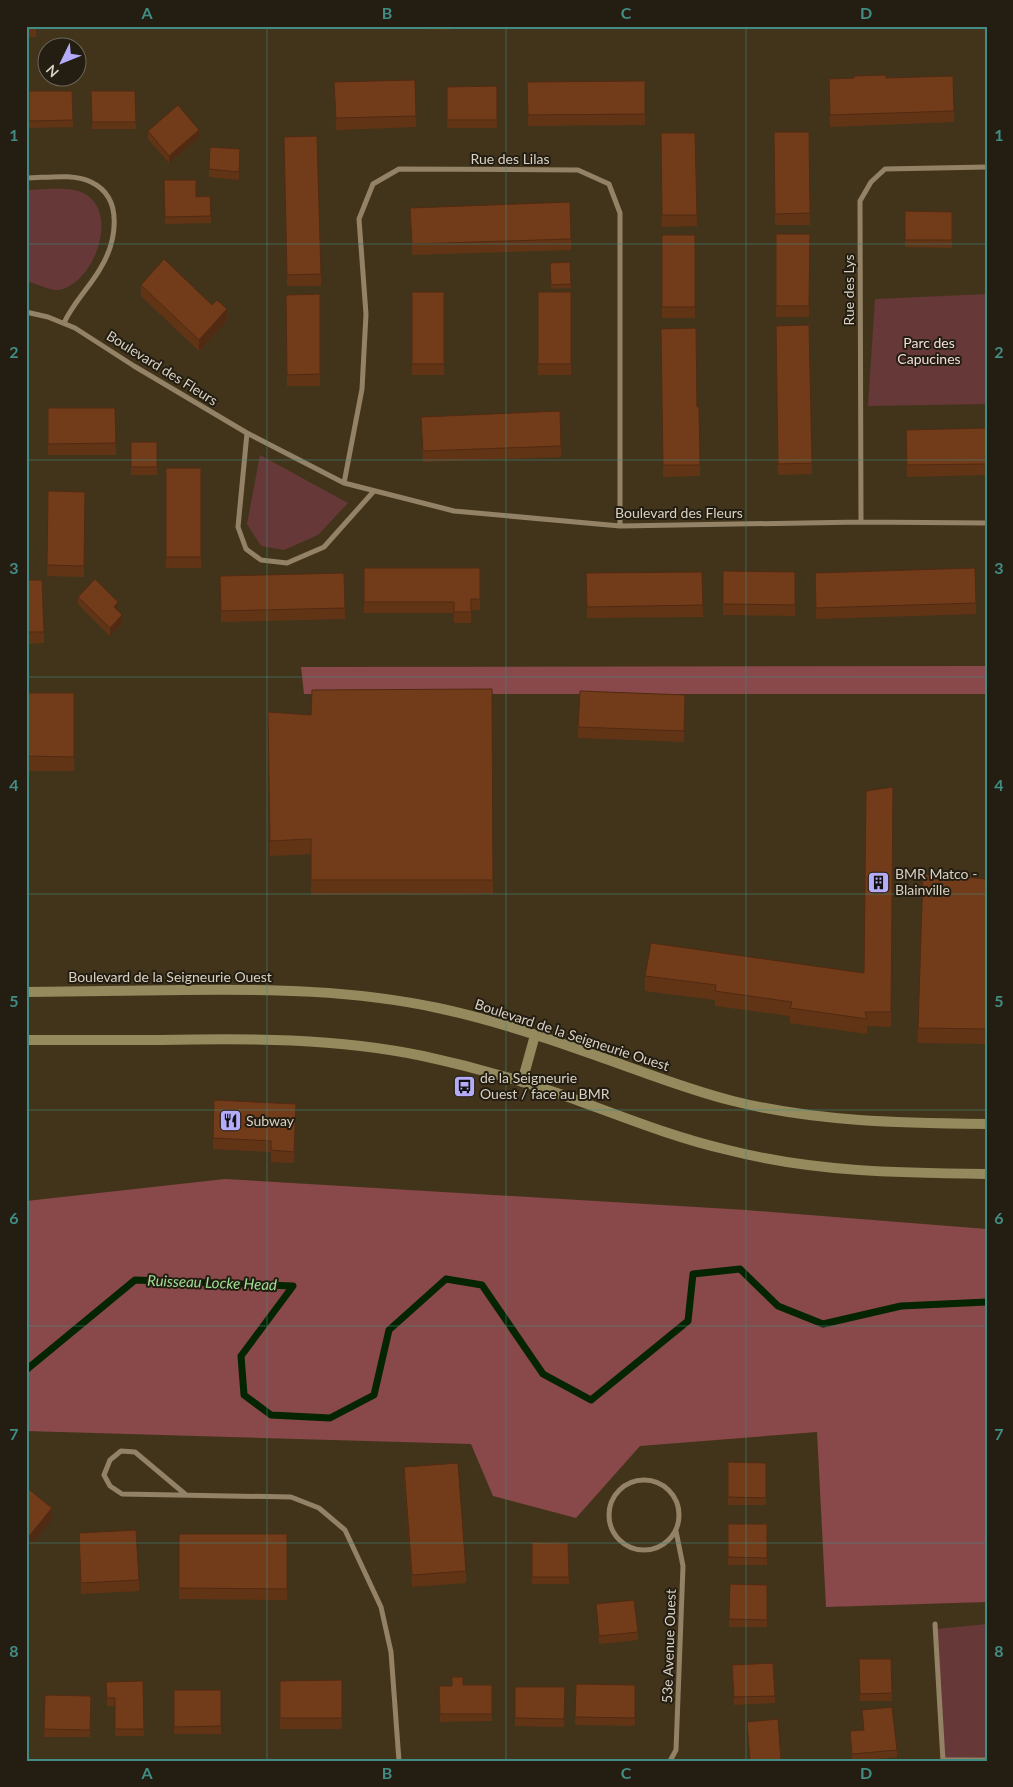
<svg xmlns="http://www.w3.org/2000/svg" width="1013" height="1787" viewBox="0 0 1013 1787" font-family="Lato,sans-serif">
  <rect width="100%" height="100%" fill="#42341a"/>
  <path fill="#673838" d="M26,190C41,190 70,186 83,193C121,211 94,284 59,290C51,291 35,283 26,281Z
    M987,294V404L868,406L875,299Z
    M260,455L348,503L318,535L284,550L261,546L247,524Z
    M987,1624V1757L943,1759L936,1629Z"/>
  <path fill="#894849" d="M987,666V694H304L301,667Z
    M225,1179L746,1210L987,1229V1602L826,1607L817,1432L640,1446L576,1518L493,1496L471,1444L26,1431V1201Z"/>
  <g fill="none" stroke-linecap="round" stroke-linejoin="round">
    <path stroke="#042402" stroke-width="7" d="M26,1370L135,1280L293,1286L241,1356L244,1395L271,1415L330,1418L374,1395L389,1330L446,1279L482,1285L543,1374L591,1400L688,1321L693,1274L740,1269L778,1306L823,1324L901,1306L987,1302"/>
    <path stroke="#938266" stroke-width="5" d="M26,178C46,178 72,173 91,182C125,198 116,243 100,269C89,288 73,303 64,323
      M26,312L48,317L75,328L134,366L247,433L344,483L454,511L620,526L861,522L987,523
      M247,433L238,527L246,549L261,560L287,563L324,547L374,491
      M344,483L362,389L366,314L359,219L373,184L399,169L578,170L609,184L620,213V526
      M861,522L860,201L871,182L885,169L987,167
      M609 1515a35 35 0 1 1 70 0a35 35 0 1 1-70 0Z
      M185,1494L135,1452L121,1451L110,1460L104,1475L110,1486L122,1494L291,1497L319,1508L345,1530L381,1607L391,1652L399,1761
      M935,1624L943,1761
      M943,1760H987
      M670,1761L676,1750L683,1566L676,1531"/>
    <path stroke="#948a5d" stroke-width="10" d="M26,992C79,991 131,991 184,990C269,989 354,990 438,1008C489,1019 539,1035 589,1053C636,1069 684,1089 733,1101C817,1122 901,1123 987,1124
      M26,1040C70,1040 115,1040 159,1040C248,1038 336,1038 423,1056C469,1066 516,1079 560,1094C616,1114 671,1137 728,1150C814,1172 899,1173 987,1174
      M522,1082L535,1035"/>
  </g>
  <path fill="#623416" d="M26,26H36V37H26Z
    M262,26H305V29H262Z
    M418,26H451L450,30L418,29Z
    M886,78L954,111V122L830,127L829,79Z
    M645,81V125L528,126L527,82Z
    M334,82L416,116V127L336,130Z
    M497,86V128H447V87Z
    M29,91H72L73,127L29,128Z
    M91,91H135L136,129H92Z
    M148,131L199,137L169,163L148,139Z
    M774,132H809L810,225H775Z
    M661,133H695L697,226L662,227Z
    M284,148L321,274V286H287Z
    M240,157L239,180L209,177V169Z
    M164,180L196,197L211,216V223L165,224Z
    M410,208L571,239V250L412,255Z
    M905,211L952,212V248L905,247Z
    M776,234H810L809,317H776Z
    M662,235H695V318H662Z
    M570,262L571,288L551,289L550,263Z
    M141,285L227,321L199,351L141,296Z
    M412,292H444V375H412Z
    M538,292H571V375H538Z
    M320,294V386H287L286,295Z
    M809,325L812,474L778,475L776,326Z
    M661,329L697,407H699L700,476L663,477Z
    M48,408H115L116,455H48Z
    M421,417L561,446V457L423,462Z
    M987,428V475L907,477L906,441Z
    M131,442H157V475H131Z
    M166,468H201V568H166Z
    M48,491L85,492L84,577L47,576Z
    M364,568H480V610H471V623H454V613H364Z
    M723,571L795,572V616L723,615Z
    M702,572L703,617L587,618L586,573Z
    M344,573L345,619L221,622L220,576Z
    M815,573L976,603V614L816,619Z
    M26,580L44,632V643L26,644Z
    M78,597L118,610L117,611L122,623L110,636L78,604Z
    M492,689L493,894L311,895V854L270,856L268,712L311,715Z
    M26,693H74V771H26Z
    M685,706L684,742L578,738V727Z
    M893,787L891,1027L867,1026V1034L790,1023V1016L715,1006V1000L645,991V976L864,973Z
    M987,879V1044L918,1043V1028Z
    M296,1115L294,1163L271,1162V1152L213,1149V1138Z
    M728,1462L766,1463V1505H728Z
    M404,1467L466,1571V1583L412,1587L404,1478Z
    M728,1524H767V1565H728Z
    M79,1533L139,1580V1591L81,1594Z
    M179,1534H287V1600L179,1599Z
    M532,1542L568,1543L569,1584H532Z
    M730,1584L767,1585V1627H729Z
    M596,1604L638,1632V1640L599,1644Z
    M859,1659H891L892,1701H860Z
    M732,1672L775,1696V1703L734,1705Z
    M342,1680V1729H280V1681Z
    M143,1681L144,1736H115V1706H107L106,1682Z
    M26,1684H28V1734H26Z
    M576,1684L635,1685V1726L575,1725Z
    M492,1685V1721L440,1722L439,1686Z
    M515,1687H565L564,1727L515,1726Z
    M174,1690H221V1734H174Z
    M45,1695L91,1696L90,1737H44Z
    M862,1710L897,1750V1757L861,1761H852L850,1731L863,1730Z"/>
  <path fill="#502a12" d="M199,130V137L169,163V156Z
    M227,309V321L199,351V340Z
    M118,602V610L114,614V607Z
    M122,615V623L110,636V628Z
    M52,1508V1519L26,1551V1540Z"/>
  <path fill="#723c1a" stroke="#502a12" d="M886,75V78L953,76L954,111L830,115L829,79L854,78V76Z
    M415,80L416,116L336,118L334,82Z
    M645,81V114L528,115L527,82Z
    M986,83H987V113H986Z
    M497,86V120H447V87Z
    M29,91H72L73,120L29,121Z
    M91,91H135L136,122H92Z
    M178,105L199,130L169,156L148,131Z
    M774,132H809L810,213L775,214Z
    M661,133H695L697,215H662Z
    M317,136L321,274L287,275L284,137Z
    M210,147L240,149L239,172L209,169Z
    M164,180H196V197L210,196L211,216L165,217Z
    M570,202L571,239L412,244L410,208Z
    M905,211L952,212V240H905Z
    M776,234H810L809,306H776Z
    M662,235H695V307H662Z
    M164,259L212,305L217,300L227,309L199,340L141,285Z
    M570,262L571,284L551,285L550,263Z
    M412,292H444V364H412Z
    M538,292H571V364H538Z
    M320,294V374L287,375L286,295Z
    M809,325L812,463L778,464L776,326Z
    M696,328L697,407H699L700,465H663L661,329Z
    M48,408H115L116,443L48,444Z
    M560,411L561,446L423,451L421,417Z
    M987,428V464L907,465L906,430Z
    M131,442H157V467H131Z
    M166,468H201V557H166Z
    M48,491L85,492L84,566L47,565Z
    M364,568H480V599H471V612H454V602H364Z
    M975,568L976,603L816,608L815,573Z
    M723,571L795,572V605L723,604Z
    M702,572L703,605L587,607L586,573Z
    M344,573L345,608L221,611L220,576Z
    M95,579L118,602L114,607L122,615L110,628L78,597Z
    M26,580H42L44,632H26Z
    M492,689L493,880H311V839L270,841L268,712L311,715L312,690Z
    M580,691L685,695L684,731L578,727Z
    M26,693H74V757L26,756Z
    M893,787L891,1012H865L867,1019L790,1008L792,1002L715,991L716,985L645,976L651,943L864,973L866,791Z
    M923,874L987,879V1029L918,1028Z
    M214,1100L296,1104L294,1152L271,1150V1141L213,1138Z
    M728,1462L766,1463V1498L728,1497Z
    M458,1463L466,1571L412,1575L404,1467Z
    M26,1487L52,1508L26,1540Z
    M728,1524H767V1558L728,1557Z
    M136,1530L139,1580L81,1583L79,1533Z
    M179,1534H287V1589L179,1588Z
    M532,1542L568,1543L569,1577H532Z
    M730,1584L767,1585V1620L729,1619Z
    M634,1600L638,1632L599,1636L596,1604Z
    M859,1659H891L892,1693L860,1694Z
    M773,1663L775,1696L734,1697L732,1665Z
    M452,1677H463V1685H492V1714H440L439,1686H452Z
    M342,1680V1718H280V1681Z
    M143,1681L144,1729H115V1698H107L106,1682Z
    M26,1684H28V1727H26Z
    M576,1684L635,1685V1718L575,1717Z
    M515,1687H565L564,1719L515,1718Z
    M174,1690H221V1726L174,1727Z
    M45,1695L91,1696L90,1730L44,1729Z
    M892,1707L897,1750L852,1754L850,1731L864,1730L862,1710Z
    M778,1719L781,1761H750L747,1722Z"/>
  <path fill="none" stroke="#428d83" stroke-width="1" stroke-opacity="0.55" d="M267,26V1761M506,26V1761M746,26V1761M26,244H987M26,460H987M26,677H987M26,894H987M26,1110H987M26,1326H987M26,1543H987"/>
  <defs>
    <symbol id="building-square" viewBox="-11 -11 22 22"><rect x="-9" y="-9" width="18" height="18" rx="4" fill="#b4acf9" stroke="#231d12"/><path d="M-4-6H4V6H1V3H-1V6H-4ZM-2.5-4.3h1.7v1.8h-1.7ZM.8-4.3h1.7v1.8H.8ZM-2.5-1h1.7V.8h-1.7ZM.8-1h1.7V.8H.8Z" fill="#111"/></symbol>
    <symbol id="bus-square" viewBox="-11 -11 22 22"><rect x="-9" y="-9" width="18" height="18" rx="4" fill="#b4acf9" stroke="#231d12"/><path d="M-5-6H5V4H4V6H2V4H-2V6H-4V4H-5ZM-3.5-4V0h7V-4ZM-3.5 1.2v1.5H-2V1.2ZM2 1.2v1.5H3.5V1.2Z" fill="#111"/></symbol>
    <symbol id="restaurant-square" viewBox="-11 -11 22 22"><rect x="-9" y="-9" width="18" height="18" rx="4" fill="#b4acf9" stroke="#231d12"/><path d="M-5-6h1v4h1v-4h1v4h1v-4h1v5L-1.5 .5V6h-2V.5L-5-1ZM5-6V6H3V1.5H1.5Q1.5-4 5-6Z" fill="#111"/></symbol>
  </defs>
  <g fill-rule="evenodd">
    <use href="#building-square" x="866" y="870" width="25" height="25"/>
    <use href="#bus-square" x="452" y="1074" width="25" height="25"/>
    <use href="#restaurant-square" x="218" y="1108" width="25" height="25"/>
  </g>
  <g text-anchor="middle" stroke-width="4" stroke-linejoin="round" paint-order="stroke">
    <g font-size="14" fill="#d9d1c2" stroke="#231d12">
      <text x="510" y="164">Rue des Lilas</text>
      <text transform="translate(849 290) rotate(-90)" y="5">Rue des Lys</text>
      <text transform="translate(162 368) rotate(32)" y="5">Boulevard des Fleurs</text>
      <text x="679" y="518">Boulevard des Fleurs</text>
      <text x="170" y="982">Boulevard de la Seigneurie Ouest</text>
      <text transform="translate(572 1035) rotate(18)" y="5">Boulevard de la Seigneurie Ouest</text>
      <text transform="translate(669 1646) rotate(-88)" y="5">53e Avenue Ouest</text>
    </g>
    <g font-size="14" fill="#f2dddc" stroke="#231d12">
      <text x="929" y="348">Parc des<tspan x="929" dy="16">Capucines</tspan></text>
    </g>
    <g font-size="14" fill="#d9d1c2" stroke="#231d12" text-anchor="start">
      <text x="895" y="879">BMR Matco -<tspan x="895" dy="16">Blainville</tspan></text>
      <text x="480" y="1083">de la Seigneurie<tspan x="480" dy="16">Ouest / face au BMR</tspan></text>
      <text x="246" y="1126">Subway</text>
    </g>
    <g font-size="15" font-style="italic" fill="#9dde95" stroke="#231d12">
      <text transform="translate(212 1283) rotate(2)" y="5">Ruisseau Locke Head</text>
    </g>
  </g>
  <rect width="1013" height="1787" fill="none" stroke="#231d12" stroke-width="55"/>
  <g transform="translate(62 62) rotate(227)"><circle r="24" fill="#231d12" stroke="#6c6558"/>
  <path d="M0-4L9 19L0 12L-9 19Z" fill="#b4acf9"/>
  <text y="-8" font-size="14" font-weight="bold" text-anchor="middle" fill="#d9d1c2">N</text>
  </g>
  <rect x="28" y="28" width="958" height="1732" fill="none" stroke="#428d83" stroke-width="2"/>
  <g font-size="16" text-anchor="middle" font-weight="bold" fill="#428d83">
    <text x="147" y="19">A</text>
    <text x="387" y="19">B</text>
    <text x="626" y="19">C</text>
    <text x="866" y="19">D</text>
    <text x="14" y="141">1</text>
    <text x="999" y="141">1</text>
    <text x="14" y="358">2</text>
    <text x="999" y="358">2</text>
    <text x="14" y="574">3</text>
    <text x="999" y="574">3</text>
    <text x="14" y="791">4</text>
    <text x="999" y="791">4</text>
    <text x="14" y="1007">5</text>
    <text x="999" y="1007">5</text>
    <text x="14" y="1224">6</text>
    <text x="999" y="1224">6</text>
    <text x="14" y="1440">7</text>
    <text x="999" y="1440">7</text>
    <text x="14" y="1657">8</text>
    <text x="999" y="1657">8</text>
    <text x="147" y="1779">A</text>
    <text x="387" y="1779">B</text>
    <text x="626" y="1779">C</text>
    <text x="866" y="1779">D</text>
  </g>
</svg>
